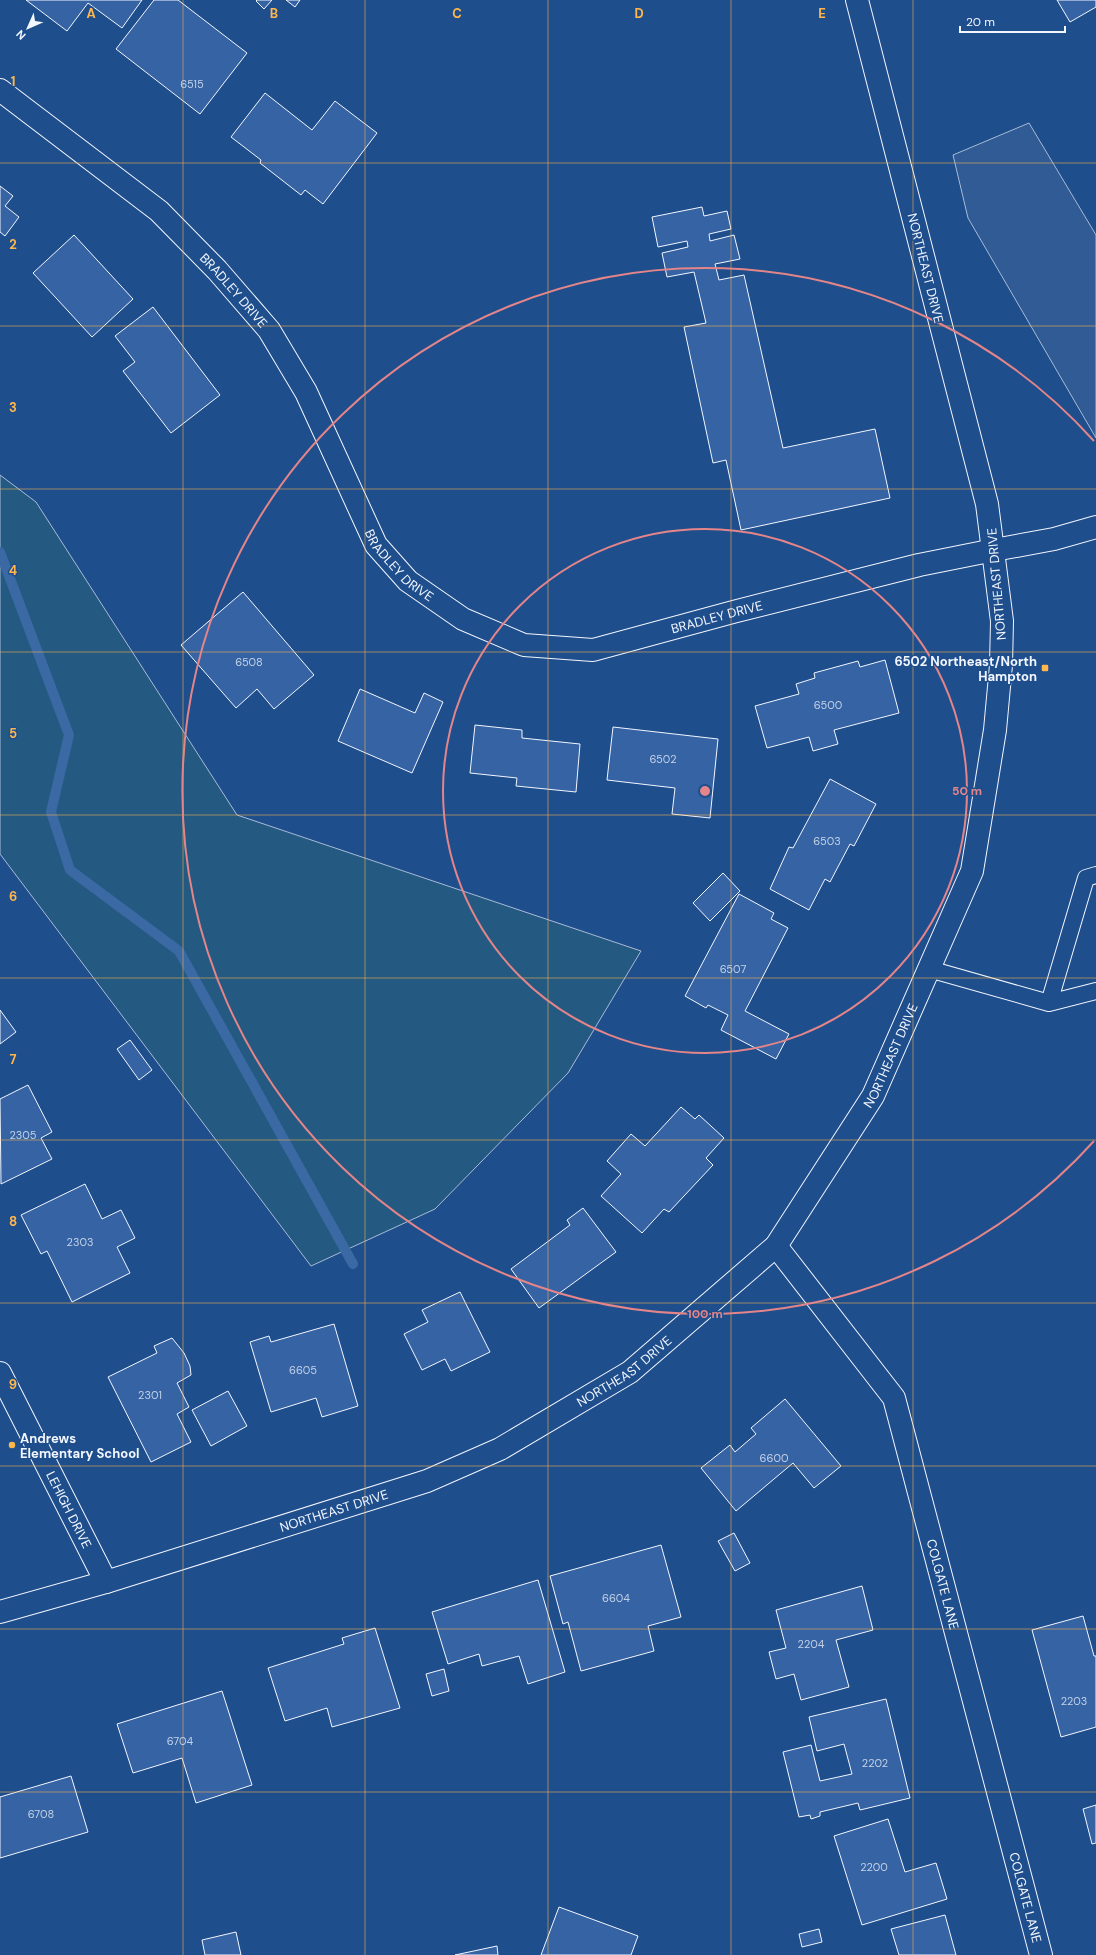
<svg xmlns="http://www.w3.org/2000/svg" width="1096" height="1955" viewBox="0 0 1096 1955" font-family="'DM Sans',sans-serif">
  <rect width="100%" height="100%" fill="#1f4e8c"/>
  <path fill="#245a82" stroke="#a8bbd7" d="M0,475L36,502L237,815L641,951L568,1073L435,1209L311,1266L0,854Z"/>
  <path fill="#305b95" stroke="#a8bbd7" d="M1029,123L1096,235V438L968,218L953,155Z"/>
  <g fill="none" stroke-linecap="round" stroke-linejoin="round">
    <path stroke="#3b69a3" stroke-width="10" d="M0,552L69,735L51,812L70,870L179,951L353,1264"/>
  </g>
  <path fill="#3563a3" stroke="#f2f6ff" d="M26,0H142L122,28L88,3L67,31Z
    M154,0H178L247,53L200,114L116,49Z
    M257,0H272L264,9L256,1Z
    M286,0H300L295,7Z
    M1057,0H1096V7L1070,22Z
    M265,93L312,130L335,101L377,133L323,204L305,190L301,195L260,163L261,160L231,137Z
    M0,186L13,196L5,206L19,217L5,236L0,232Z
    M702,207L704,216L727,211L731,229L709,234L710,241L734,235L740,259L715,264L719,280L744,275L783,448L875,429L890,498L741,530L726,460L713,463L684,327L706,323L694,272L667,277L662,253L688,247L687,241L658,247L652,217Z
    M74,235L133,299L92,337L33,273Z
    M153,307L220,395L171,433L123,371L135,362L115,336Z
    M243,592L314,675L274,709L257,689L236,708L181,645Z
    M885,660L899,713L834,730L838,744L813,751L809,737L767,748L755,706L799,694L796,684L815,678L814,673L858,661L860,667Z
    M360,689L415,713L424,693L443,702L412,773L338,741Z
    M475,725L522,730V738L580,744L576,792L516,786L517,778L470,773Z
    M613,727L718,739L710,818L672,814L675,788L607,780Z
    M830,779L876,804L854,846L850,844L830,882L825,879L809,910L770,889L789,847L793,848Z
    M723,873L740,891L710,921L693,903Z
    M739,894L774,913L771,919L788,928L745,1011L789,1034L776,1059L721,1030L728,1015L708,1005L706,1008L685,996Z
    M0,1010L16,1032L0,1044Z
    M130,1040L152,1070L139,1080L117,1049Z
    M28,1085L52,1132L41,1138L52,1159L1,1184L0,1099Z
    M681,1107L695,1119L699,1115L724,1138L706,1158L713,1165L669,1212L664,1209L642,1233L601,1196L621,1174L607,1161L631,1134L645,1146Z
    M85,1184L102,1219L121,1210L135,1238L117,1247L130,1273L72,1302L47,1251L41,1254L21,1215Z
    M583,1208L616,1252L539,1308L511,1269L570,1225L567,1220Z
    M460,1292L490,1352L451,1371L445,1359L422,1370L404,1334L428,1322L422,1310Z
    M334,1324L358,1406L322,1417L316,1398L271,1412L250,1342L269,1336L271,1342Z
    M172,1338L184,1353L190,1366L191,1375L177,1383L189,1407L177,1414L191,1442L151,1462L108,1377L157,1353L154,1346Z
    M228,1391L247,1426L211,1446L192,1410Z
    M785,1399L841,1466L814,1488L793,1463L736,1511L701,1468L730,1445L735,1452L756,1434L751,1428Z
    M734,1533L750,1563L735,1571L718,1541Z
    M661,1545L681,1617L648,1626L654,1651L581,1671L568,1622L563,1624L550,1576Z
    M538,1580L565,1672L528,1684L519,1656L482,1666L479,1654L448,1664L432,1612Z
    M862,1586L873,1630L836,1640L849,1687L801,1700L794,1674L776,1679L769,1652L786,1648L776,1610Z
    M1083,1616L1094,1656H1096V1727L1061,1737L1032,1630Z
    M375,1628L400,1708L332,1727L327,1708L285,1721L268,1668L344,1644L342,1638Z
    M444,1669L449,1691L432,1696L426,1674Z
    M222,1691L252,1785L196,1803L182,1758L133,1773L117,1724Z
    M886,1699L910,1798L860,1810L858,1803L820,1812V1816L811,1819L810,1815L799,1817L783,1752L811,1745L820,1781L852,1774L844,1744L817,1751L809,1717Z
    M71,1776L88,1832L0,1858V1797Z
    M1096,1805V1843L1092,1844L1083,1809Z
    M888,1819L905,1872L936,1863L947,1899L862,1925L834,1836Z
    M559,1907L638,1936L631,1955H541Z
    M945,1915L956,1955H899L891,1929Z
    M819,1929L822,1942L802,1947L799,1934Z
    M236,1932L241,1955H205L202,1940Z
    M497,1946L498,1955H455Z"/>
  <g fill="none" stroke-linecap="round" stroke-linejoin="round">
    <defs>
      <path id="lane" d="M929,969L1049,1003L1096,991
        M1049,1003L1086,878L1096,875"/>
      <g id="street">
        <path id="s1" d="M0,90L159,211L217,270L269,330L306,392L376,545L408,581L463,619L524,645L593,650L733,612L919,565L994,550"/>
        <path id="s2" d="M776,1246L894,1398L1041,1955"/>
        <path id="s3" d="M0,1373L106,1582"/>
      </g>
      <g id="secondary">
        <path d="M994,550L1054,539L1096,527"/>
        <path id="s4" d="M0,1612L106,1582L427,1481L500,1449L630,1372L776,1246L873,1096L972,871L995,730L1001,665L1002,621L987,504L857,0"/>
      </g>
    </defs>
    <use href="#lane" stroke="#f2f6ff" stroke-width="18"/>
    <use href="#street" stroke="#f2f6ff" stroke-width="24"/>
    <use href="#secondary" stroke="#f2f6ff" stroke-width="24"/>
    <use href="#lane" stroke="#1f4e8c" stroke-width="16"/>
    <use href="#street" stroke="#1f4e8c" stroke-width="22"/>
    <use href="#secondary" stroke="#1f4e8c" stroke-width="22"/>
  </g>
  <path fill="none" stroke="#ffb74d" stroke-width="1" stroke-opacity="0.55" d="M183,0V1955M365,0V1955M548,0V1955M731,0V1955M913,0V1955M0,163H1096M0,326H1096M0,489H1096M0,652H1096M0,815H1096M0,978H1096M0,1140H1096M0,1303H1096M0,1466H1096M0,1629H1096M0,1792H1096"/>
  <g fill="none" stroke="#e38589" stroke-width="2">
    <circle cx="705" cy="791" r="262"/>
    <path d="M1094 1141A523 523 0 1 1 1094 441"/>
  </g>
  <g fill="#ffb74d" stroke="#1f4e8c" stroke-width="1.5">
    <rect x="1041" y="664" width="8" height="8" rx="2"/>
    <circle cx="12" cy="1445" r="4"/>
  </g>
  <g text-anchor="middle" stroke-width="3" stroke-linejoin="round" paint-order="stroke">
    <g font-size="11" fill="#c3d1e8">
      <text x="192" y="88">6515</text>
      <text x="249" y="666">6508</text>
      <text x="828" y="709">6500</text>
      <text x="663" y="763">6502</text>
      <text x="827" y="845">6503</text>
      <text x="733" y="973">6507</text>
      <text x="23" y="1139">2305</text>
      <text x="80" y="1246">2303</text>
      <text x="303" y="1374">6605</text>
      <text x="150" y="1399">2301</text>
      <text x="774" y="1462">6600</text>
      <text x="616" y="1602">6604</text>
      <text x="811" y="1648">2204</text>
      <text x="1074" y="1705">2203</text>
      <text x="180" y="1745">6704</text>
      <text x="875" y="1767">2202</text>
      <text x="41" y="1818">6708</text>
      <text x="874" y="1871">2200</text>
    </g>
    <g font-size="13" fill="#f2f6ff" stroke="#1f4e8c">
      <text transform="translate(926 268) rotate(76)" y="5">NORTHEAST DRIVE</text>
      <text dy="5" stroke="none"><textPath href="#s1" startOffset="309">BRADLEY DRIVE</textPath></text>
      <text dy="5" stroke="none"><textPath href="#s1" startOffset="633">BRADLEY DRIVE</textPath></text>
      <text transform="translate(996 584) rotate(-95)" y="5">NORTHEAST DRIVE</text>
      <text dy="5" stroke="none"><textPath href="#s1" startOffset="981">BRADLEY DRIVE</textPath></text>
      <text dy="5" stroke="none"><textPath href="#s4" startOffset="1093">NORTHEAST DRIVE</textPath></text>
      <text dy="5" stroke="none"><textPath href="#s4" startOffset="673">NORTHEAST DRIVE</textPath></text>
      <text dy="5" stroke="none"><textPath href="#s3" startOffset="153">LEHIGH DRIVE</textPath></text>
      <text dy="5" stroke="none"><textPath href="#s4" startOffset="349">NORTHEAST DRIVE</textPath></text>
      <text dy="5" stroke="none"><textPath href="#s2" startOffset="385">COLGATE LANE</textPath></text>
      <text dy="5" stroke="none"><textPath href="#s2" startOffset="709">COLGATE LANE</textPath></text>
    </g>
    <g font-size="13" font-weight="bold" fill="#f2f6ff" stroke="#1f4e8c" text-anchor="end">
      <text x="1037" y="666">6502 Northeast/North<tspan x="1037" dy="15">Hampton</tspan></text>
      <text x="20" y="1443" text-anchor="start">Andrews<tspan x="20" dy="15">Elementary School</tspan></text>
    </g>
  </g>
  <g font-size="13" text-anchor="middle" font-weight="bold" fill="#ffb74d" stroke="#1f4e8c" stroke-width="3" stroke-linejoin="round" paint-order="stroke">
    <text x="91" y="18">A</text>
    <text x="274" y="18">B</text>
    <text x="457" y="18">C</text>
    <text x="639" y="18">D</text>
    <text x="822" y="18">E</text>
    <text x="13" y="86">1</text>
    <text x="13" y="249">2</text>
    <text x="13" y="412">3</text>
    <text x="13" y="575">4</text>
    <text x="13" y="738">5</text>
    <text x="13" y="901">6</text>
    <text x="13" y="1064">7</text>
    <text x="13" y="1226">8</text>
    <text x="13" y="1389">9</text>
  </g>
  <circle cx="705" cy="791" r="6" fill="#e38589" stroke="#1f4e8c" stroke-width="2"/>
  <g font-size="12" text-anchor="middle" font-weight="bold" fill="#e38589" stroke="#1f4e8c" stroke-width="3" stroke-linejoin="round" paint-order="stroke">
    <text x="967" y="795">50 m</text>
    <text x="705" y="1318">100 m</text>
  </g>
  <g transform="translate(28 28) rotate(225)" stroke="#1f4e8c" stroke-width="3" paint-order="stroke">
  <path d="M0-3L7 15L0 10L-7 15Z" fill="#f2f6ff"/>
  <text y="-6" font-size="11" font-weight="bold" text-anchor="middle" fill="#f2f6ff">N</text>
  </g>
  <path d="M960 26v6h105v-6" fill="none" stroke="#f2f6ff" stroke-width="2"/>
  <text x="966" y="26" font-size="12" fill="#f2f6ff" stroke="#1f4e8c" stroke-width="3" paint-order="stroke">20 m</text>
</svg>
